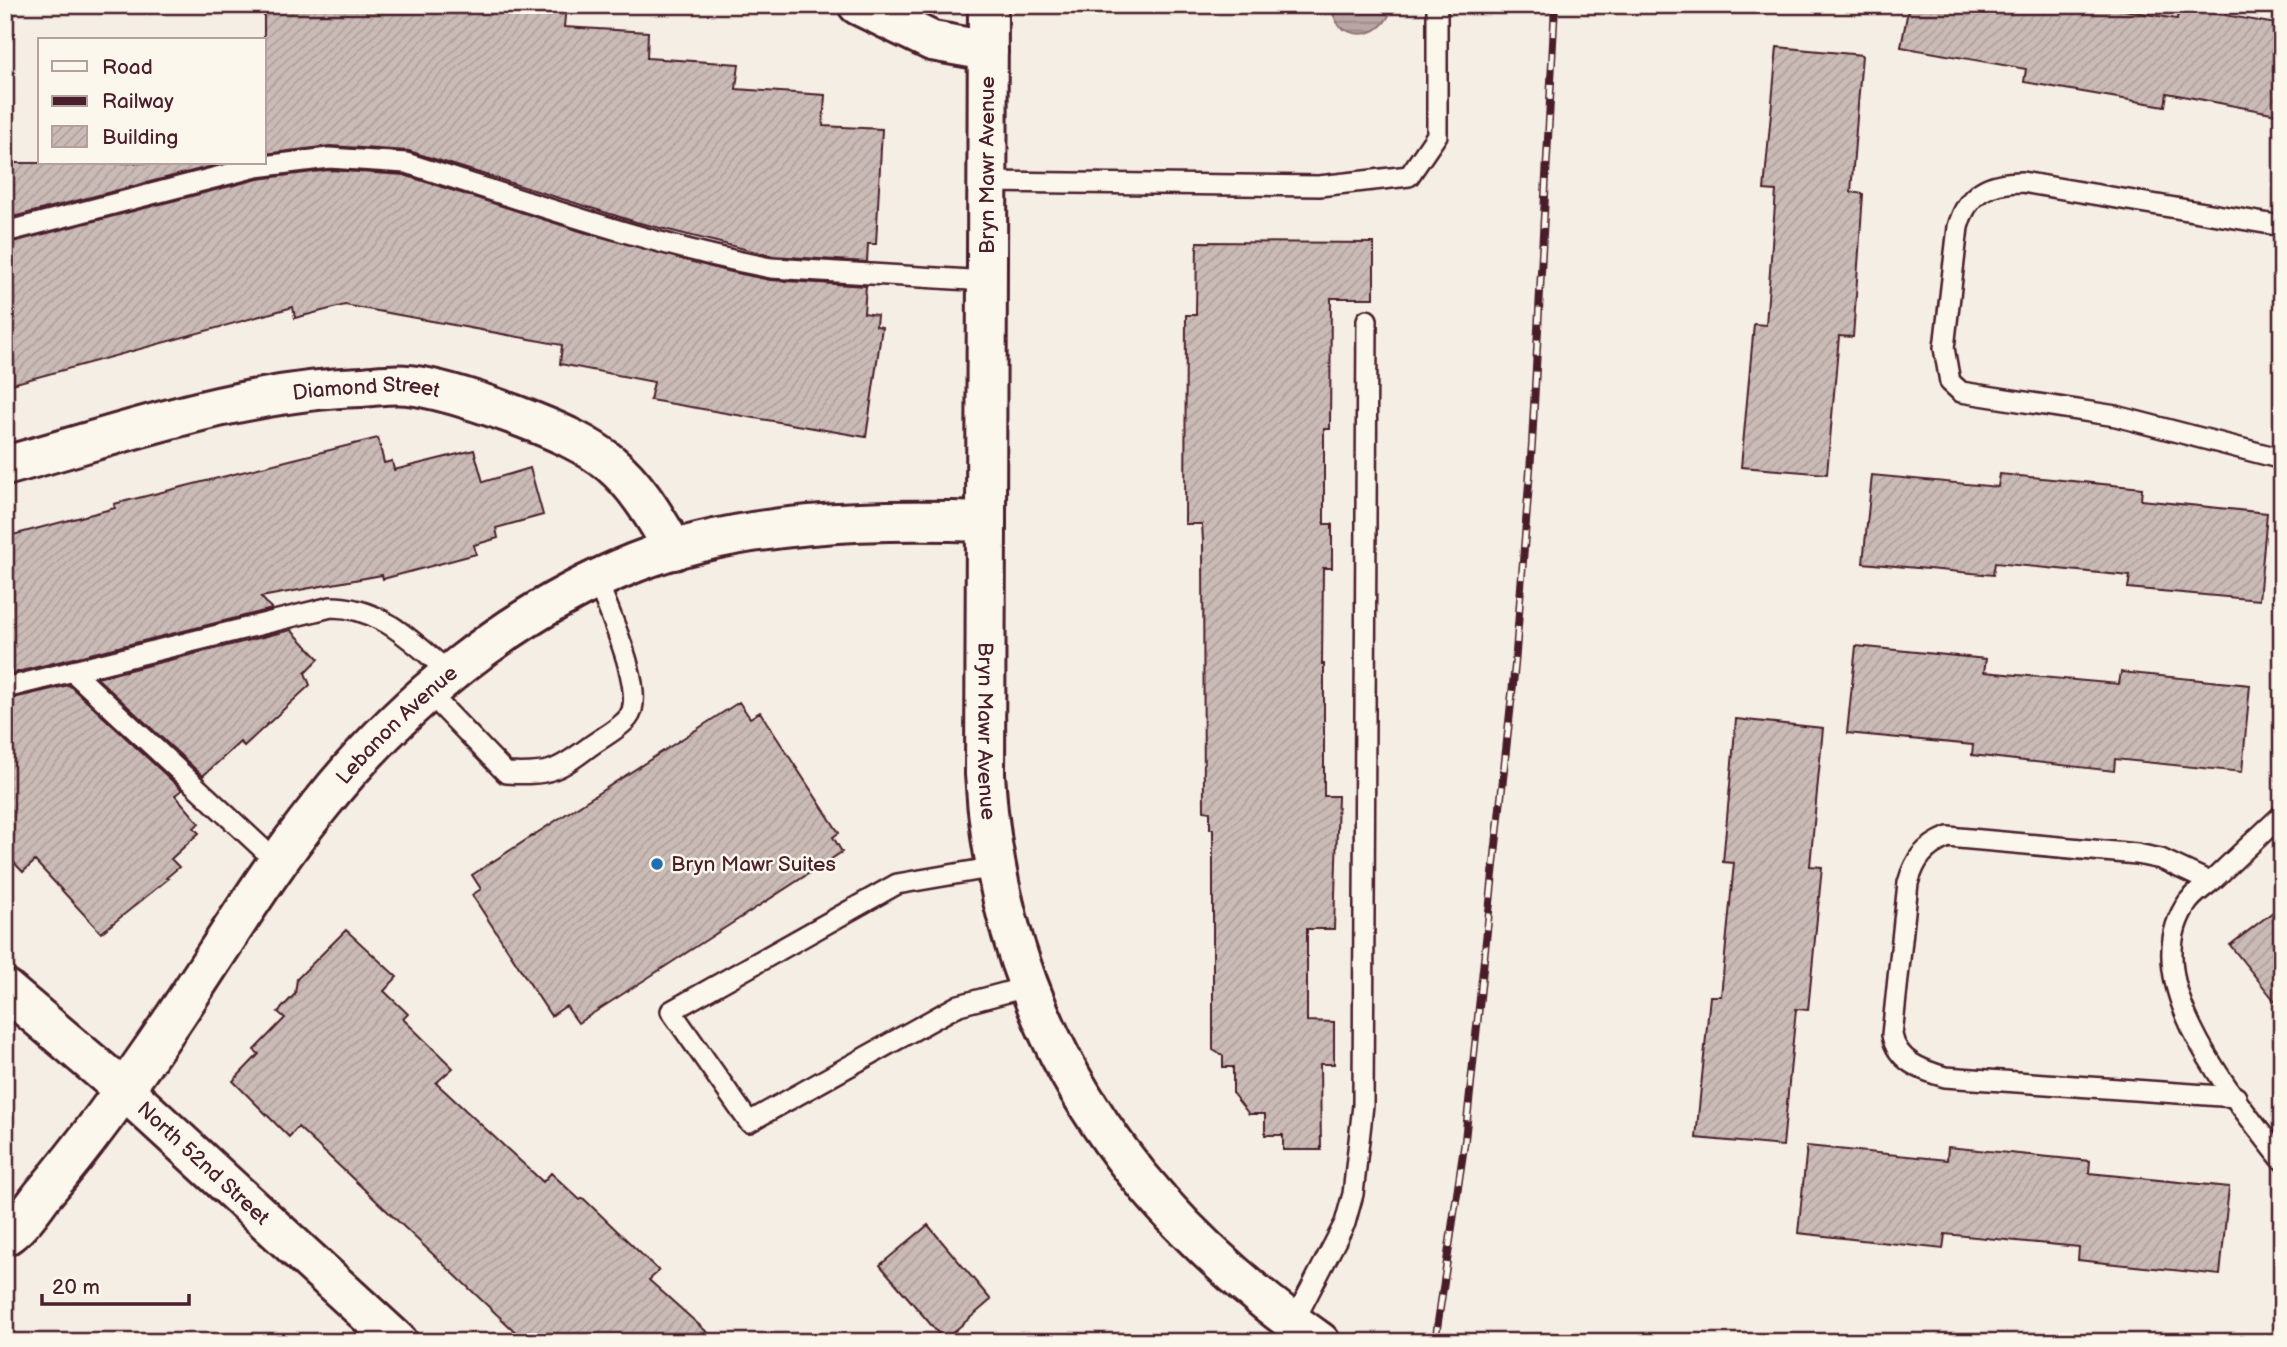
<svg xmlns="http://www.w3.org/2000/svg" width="2287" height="1347" viewBox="0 0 2287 1347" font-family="'Balsamiq Sans',sans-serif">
  <defs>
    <pattern id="water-rules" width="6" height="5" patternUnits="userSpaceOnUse" patternTransform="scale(1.75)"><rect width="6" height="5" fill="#baa7a5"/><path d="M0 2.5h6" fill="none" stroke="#998787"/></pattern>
    <pattern id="building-hatch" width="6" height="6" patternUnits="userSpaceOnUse" patternTransform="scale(1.75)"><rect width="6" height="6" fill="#cabbb6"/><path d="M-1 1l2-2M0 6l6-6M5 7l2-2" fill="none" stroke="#afa09d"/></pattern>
  </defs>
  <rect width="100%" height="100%" fill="#f4eee4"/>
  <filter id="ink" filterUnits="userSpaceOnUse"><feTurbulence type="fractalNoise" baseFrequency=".0143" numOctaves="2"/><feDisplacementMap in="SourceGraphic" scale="14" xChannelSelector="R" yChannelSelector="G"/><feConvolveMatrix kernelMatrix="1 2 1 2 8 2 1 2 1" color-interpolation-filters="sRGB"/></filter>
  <g filter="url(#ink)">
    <path fill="url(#water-rules)" stroke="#8d7174" stroke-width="2" d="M1393,5C1385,32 1362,42 1339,26L1329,6Z"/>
    <path fill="url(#building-hatch)" stroke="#4a1f2b" stroke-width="2" d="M264,5H566L564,27L648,32L647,58L739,64L736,89L825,95L823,126L882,129L876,244H868L867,262L773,256L636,222L409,151L330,146L264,154Z
      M1909,5H2095L2177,19L2179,7L2282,25V115L2167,93L2165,106L2024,82L2026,69L1901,47Z
      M1777,47L1862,55L1851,192L1863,194L1853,337L1839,336L1827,474L1741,467L1754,324L1766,325L1776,191L1764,190Z
      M5,163H224L5,219Z
      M329,170L404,175L583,232L722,270L770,280L866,286L864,313L877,315L876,326L882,327L866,437L650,400L654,382L560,364L562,345L345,305L295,318L293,307L5,386V244L258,179Z
      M1197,242L1374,243V298H1331L1330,429H1324V524H1332V568H1323L1322,664H1324V796H1338L1334,929H1307V1021L1334,1022V1064H1320L1321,1150H1283V1135H1265V1114H1249L1233,1094V1067H1223V1056L1213,1050V829H1210V812L1204,811L1203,541L1202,524H1185L1186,315H1196Z
      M378,438L384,463L392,461L394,470L474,450L483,482L530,468L543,515L496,528L498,538L474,545L476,554L383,579L382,575L261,597L272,609L5,675V537L115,508L114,504Z
      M2000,474L2142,488L2141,500L2267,513L2259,600L2128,588L2130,576L1995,563L1993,575L1863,563L1872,475L1998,487Z
      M291,630L319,659L305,673L310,685L244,746L240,742L203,776L97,678Z
      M1856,646L1986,659L1984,672L2119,684L2121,672L2250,685L2242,772L2115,759L2114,771L1972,755L1973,745L1847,733Z
      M69,685L182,790L175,795L199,823L194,828L199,833L171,859L179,867L166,878L168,879L101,933L35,861L23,872L5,853V700Z
      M739,702L750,718L760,712L839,833L833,837L842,852L578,1023L566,1006L551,1016L472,895L481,889L472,875Z
      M1736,719L1823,728L1810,866L1822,867L1808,1010L1796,1009L1783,1146L1696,1138L1710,996H1721L1734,863L1723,862Z
      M2282,905V1010L2230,945Z
      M346,930L397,977L384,991L408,1014L403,1019L453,1068L436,1083L543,1182L551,1173L580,1200L583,1198L659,1271L649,1280L718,1342H526L298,1127L289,1137L233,1081L259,1054L254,1050L285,1018L278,1012L295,994L297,979Z
      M1807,1146L1947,1160L1948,1147L2090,1161L2089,1173L2229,1187L2220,1275L2078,1260L2079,1247L1945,1234L1943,1249L1798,1233Z
      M928,1225L991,1300L944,1340L880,1265Z"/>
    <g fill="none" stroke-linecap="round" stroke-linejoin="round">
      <defs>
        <path id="service" d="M988,182L1319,186L1409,176L1437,135V5
          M2282,226L2022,182C1989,182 1967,193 1958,227L1944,348L1950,382L1961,392L2116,416L2282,459
          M5,232L256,167L329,158L406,163C527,201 646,244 771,268L987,281
          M72,671L279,864
          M5,688L331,607C382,607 413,643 450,673
          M428,692L506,773C548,775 556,772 589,747C601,738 619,729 628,718C648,694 607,608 597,580
          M2282,815C2258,837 2235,859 2212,881C2204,887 2194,894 2188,902C2132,980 2236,1100 2282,1160
          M996,867L897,884L671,1011L749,1122L959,1005L1030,986
          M2210,882L2161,859L2137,854L1948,837C1924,847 1915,859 1908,883L1892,1035C1897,1061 1921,1070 1945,1077L2236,1097
          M1293,1323L1345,1223L1353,1194L1363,1105L1367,320"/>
        <g id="minor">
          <path d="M858,5L932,41L988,51"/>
          <path id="s1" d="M5,466C122,434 239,391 361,387C376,386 393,383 408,385C440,388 485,404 515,415C605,449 627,466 674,550"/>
          <path id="s2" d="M5,989L125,1091L398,1342"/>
          <path id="s3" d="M5,1236C21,1226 33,1207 44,1193C91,1138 132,1080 172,1021C220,950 265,874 319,807C401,703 510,613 634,563C740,521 873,518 986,522"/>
        </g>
        <g id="tertiary">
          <path id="s4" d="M988,5L985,774C999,1020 1122,1203 1320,1342"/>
        </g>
      </defs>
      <use href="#service" stroke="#4a1f2b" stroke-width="24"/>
      <use href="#minor" stroke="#4a1f2b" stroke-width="44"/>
      <use href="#tertiary" stroke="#4a1f2b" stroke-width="44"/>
      <use href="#service" stroke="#fbf7ec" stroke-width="19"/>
      <use href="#minor" stroke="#fbf7ec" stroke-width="38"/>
      <use href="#tertiary" stroke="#fbf7ec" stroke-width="38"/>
      <defs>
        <path id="rail" d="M1435,1342L1465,1140L1515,665L1532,444L1555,5"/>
      </defs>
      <use href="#rail" stroke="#4a1f2b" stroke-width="8"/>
      <use href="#rail" stroke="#fbf7ec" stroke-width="5" stroke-dasharray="16" stroke-linecap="butt"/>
    </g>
  </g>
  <circle fill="#1f6fb2" stroke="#fbf7ec" stroke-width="2.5" cx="657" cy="864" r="7"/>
  <g text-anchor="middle" stroke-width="5" stroke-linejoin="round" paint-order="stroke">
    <g font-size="21" fill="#4a1f2b" stroke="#fbf7ec">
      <text transform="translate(987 165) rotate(-90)" y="7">Bryn Mawr Avenue</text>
      <text dy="7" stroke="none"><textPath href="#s1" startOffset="371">Diamond Street</textPath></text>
      <text dy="7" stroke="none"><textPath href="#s3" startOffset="646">Lebanon Avenue</textPath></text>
      <text dy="7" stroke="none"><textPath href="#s4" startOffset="726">Bryn Mawr Avenue</textPath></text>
      <text dy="7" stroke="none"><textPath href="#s2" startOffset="264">North 52nd Street</textPath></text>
    </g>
    <g font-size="21" fill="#4a1f2b" stroke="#fbf7ec" text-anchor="start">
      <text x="671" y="871">Bryn Mawr Suites</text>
    </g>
  </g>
  <rect width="2287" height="1347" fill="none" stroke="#fbf7ec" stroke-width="28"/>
  <rect x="14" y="14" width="2259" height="1319" fill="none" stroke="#4a1f2b" stroke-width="2.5" filter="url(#ink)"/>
  <rect x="38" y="38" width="228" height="126" fill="#fbf7ec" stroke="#b4a19f" stroke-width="2"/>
  <rect x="52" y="61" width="35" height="10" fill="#fbf7ec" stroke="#b4a19f" stroke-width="2"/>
  <text x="102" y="74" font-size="21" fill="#4a1f2b">Road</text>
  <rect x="52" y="96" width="35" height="10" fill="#4a1f2b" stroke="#b4a19f" stroke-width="2"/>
  <text x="102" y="108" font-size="21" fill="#4a1f2b">Railway</text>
  <rect x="52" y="126" width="35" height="21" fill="url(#building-hatch)" stroke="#b4a19f" stroke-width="2"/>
  <text x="102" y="144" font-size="21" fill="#4a1f2b">Building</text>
  <path d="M42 1294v10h147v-10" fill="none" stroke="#4a1f2b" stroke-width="3.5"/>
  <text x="52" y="1294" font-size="21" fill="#4a1f2b" stroke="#fbf7ec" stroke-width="5" paint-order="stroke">20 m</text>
</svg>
